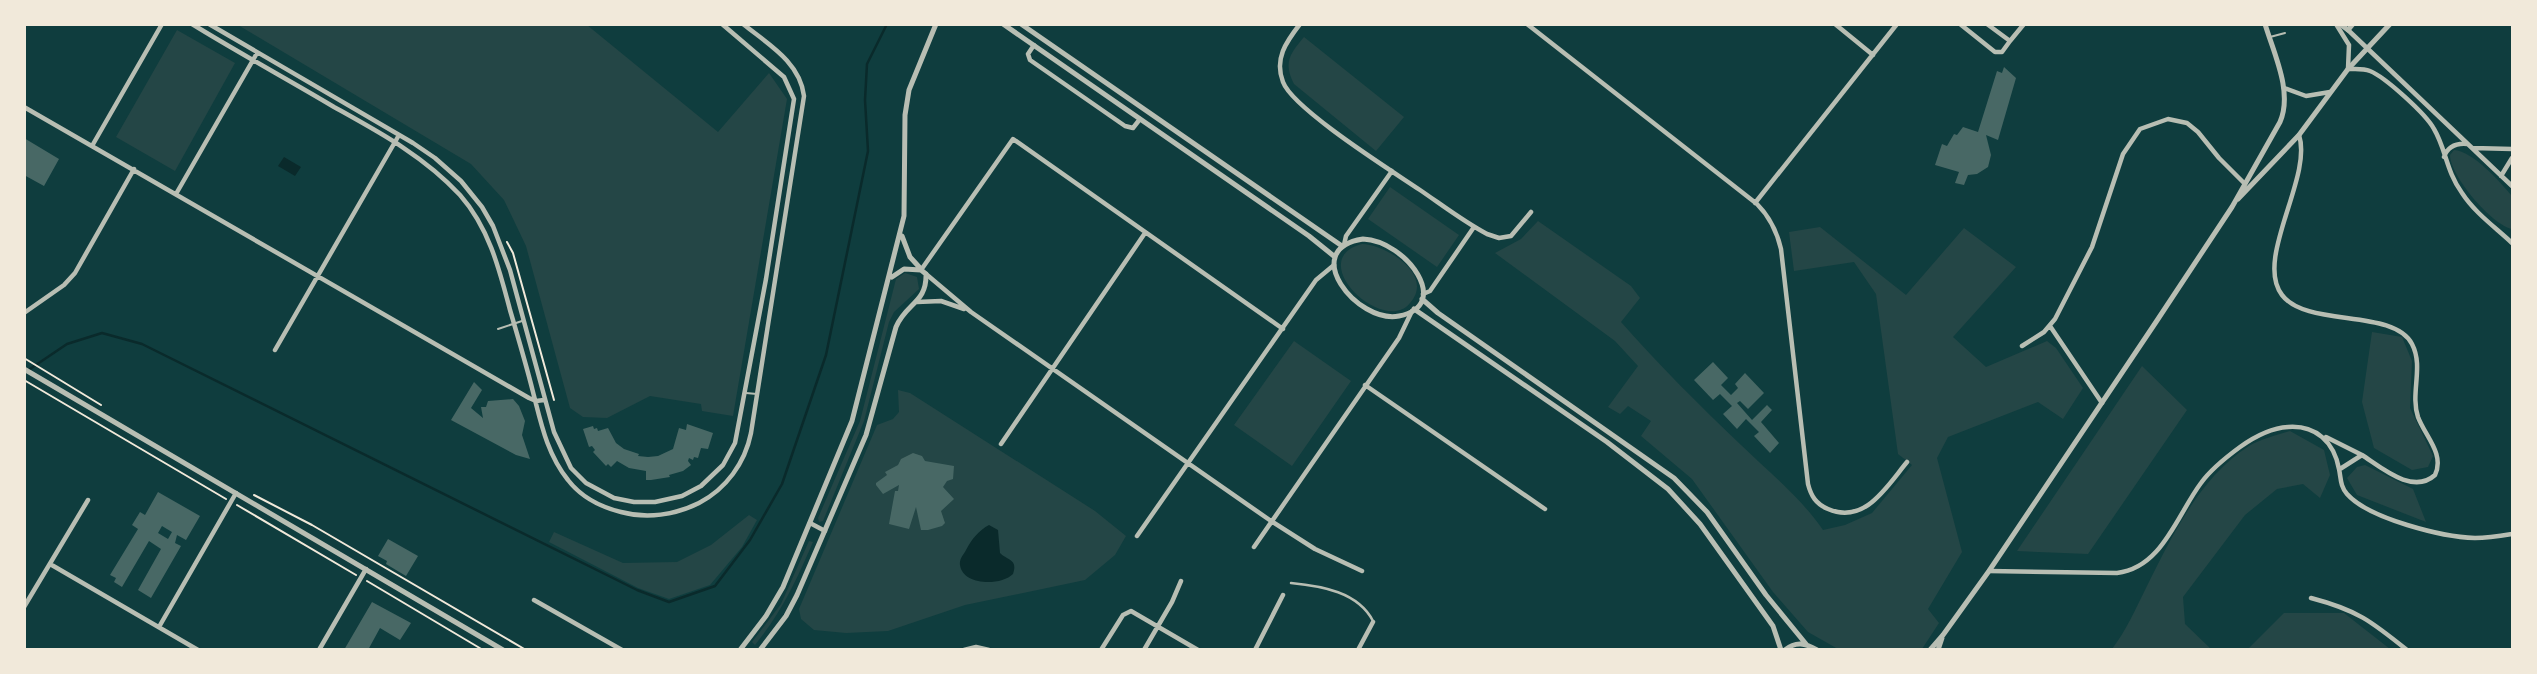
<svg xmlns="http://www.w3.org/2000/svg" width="2537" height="674" viewBox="0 0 2537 674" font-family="Cabin,sans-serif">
  <rect width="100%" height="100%" fill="#0f3d3e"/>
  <path fill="#244646" d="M238,25H587L718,132L769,73L787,99L733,416L702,411L701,404L650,396L607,418L583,417L570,408L526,246L504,200L471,164Z
    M177,30L235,63L175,171L116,137Z
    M1304,37L1404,117L1376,151L1294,84C1283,62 1290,54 1304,37Z
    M2454,150C2473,151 2500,182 2512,196V229C2492,225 2450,176 2450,155Z
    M1390,187L1459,235L1437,267L1368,219Z
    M1538,221L1631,286L1640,298L1621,322C1659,365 1699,405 1741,445C1769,472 1801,498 1823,530L1845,525L1872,513L1912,465L1898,454L1876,294L1854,262L1794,271L1789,232L1820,227L1906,295L1964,228L2016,267L1953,337L1986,367L2047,341L2056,348L2083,388L2063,419L2038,402L1948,437L1937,458L1962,552L1928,609L1939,623L1922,649H1838L1808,632L1773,592L1692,479L1641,436L1651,421L1628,406L1620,414L1608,407L1638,366L1615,341L1495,253L1521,239Z
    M1362,244C1387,245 1435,275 1410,303C1406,308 1402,310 1396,311C1362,315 1312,257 1362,244Z
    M905,273L917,277L919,289L894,312L889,322L864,421L823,521L819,522L818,518L860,421L896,279Z
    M2372,332L2402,337L2412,361L2410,408L2433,456L2428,467L2412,470L2374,448L2362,402Z
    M1294,341L1351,381L1292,466L1234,425Z
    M2142,366L2187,410L2088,554L2017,551Z
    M898,390L910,393L1095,511L1126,536L1115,555L1085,580L965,605L888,631L846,633L814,630L801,619L799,609L877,425L893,419L899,412Z
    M2290,431L2324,450L2330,475L2320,498L2303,484L2277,489L2245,515L2183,597L2185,624L2211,649H2112C2126,631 2135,610 2146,588C2172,536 2199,478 2249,446C2261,439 2277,435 2290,431Z
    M2365,465L2413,489L2426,522L2357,495L2347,478L2357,467Z
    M749,515L757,520L742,547L710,585L669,599L638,588L549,542L554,532L623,563L677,562L711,545Z
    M809,541L813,542C795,583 783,610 755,645L752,642L781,604Z
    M2284,613H2344L2390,649H2248Z"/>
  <path fill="#0a2a2b" d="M284,157L301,167L295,176L278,166Z
    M989,525L998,530L1000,553C1008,561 1018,559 1013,574C1001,586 963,586 960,565C959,559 964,554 966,550C972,539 978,531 989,525Z"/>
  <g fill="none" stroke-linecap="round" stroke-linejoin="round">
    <path stroke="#0a2a2b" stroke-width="2.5" d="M24,373L67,344L102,333L142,344L637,590L669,602L715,586L750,540L782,484L826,355L868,151L865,100L867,64L887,24"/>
  </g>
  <path fill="#486865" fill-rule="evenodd" d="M2004,67L2016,78L1998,140L1986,135L1991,155L1988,167L1977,174L1968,175L1964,185L1955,183L1959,172L1935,165L1942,144L1947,146L1954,134L1957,135L1963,127L1978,132L1997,71L2002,73Z
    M24,138L59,159L44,186L24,175Z
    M1713,362L1728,378L1721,385L1731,395L1738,388L1735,384L1745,373L1764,393L1748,409L1740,401L1737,403L1752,420L1767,405L1772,410L1761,422L1779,443L1770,453L1754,436L1759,432L1746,419L1737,429L1723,414L1732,406L1720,394L1713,400L1694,380Z
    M474,382L482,390L471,408L483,418L481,407H486L488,401L513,399L519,406L525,421L522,435L530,459L516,455L451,420Z
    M687,424L713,433L708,449L701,448L698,458L694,457L693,460L689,458L688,461L691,465L683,471L669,475L670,477L651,480H646V471L629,468L617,461L611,467L608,464L606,466L593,452L595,450L592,446L589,447L583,429L593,426L594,429L597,428L598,431L608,428L616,443L624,449L639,454L638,456L648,457L658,456L673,449L679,428L686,430Z
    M913,453L922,456L925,461L954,466L953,479L947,481L943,487L954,499L941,511L945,523L942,526L928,530H921L916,507L909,529L889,524L895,491H898L899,485L883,494L876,485V483L887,475L885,472L898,465L901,459Z
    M158,492L200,516L186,540L177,535L175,543L181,546L151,598L138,590L161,549L149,541L122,587L114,582L116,578L110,575L138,529L132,525L140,512L145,515ZM162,526L172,532L168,539L158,533Z
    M388,539L418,556L406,576L386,564L387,561L378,556Z
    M372,602L411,623L400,640L380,628L368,650H344Z"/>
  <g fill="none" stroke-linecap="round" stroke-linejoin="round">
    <path stroke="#f1e9da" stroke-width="2" d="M507,242L513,253L554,400
      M24,358L101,405
      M24,380L226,499
      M254,495L312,525L526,650
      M237,505L356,575
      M367,581L483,650"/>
    <path stroke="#b8beb3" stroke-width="2" d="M2270,37L2285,33
      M498,329L522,321
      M746,393L757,394"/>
    <path stroke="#b8beb3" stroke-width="2.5" d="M1291,583C1322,586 1358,592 1373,621"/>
    <path stroke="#b8beb3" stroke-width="4.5" d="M192,24C239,53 287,79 334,107C379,132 424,156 460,195C489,228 499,268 510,310C518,337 526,364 533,392C541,423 547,454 568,480C581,497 601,507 621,512C647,519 675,515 699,503C726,489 745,463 751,433L804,96C800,62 768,44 743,24
      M209,24L413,143L435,158L461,181L482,207L493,226L510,270L554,432L571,468L586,483L614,498L634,502H655L682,496L701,486L723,465L735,443L766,279L794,99L784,77L722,24
      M1300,24C1286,42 1274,59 1283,82C1293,109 1392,171 1420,190C1442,205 1464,222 1487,234L1499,238L1511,236L1531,212
      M1527,24L1757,204C1770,217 1777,232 1781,249L1808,484C1811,496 1816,504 1828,509C1865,525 1887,486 1907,462
      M1835,24L1873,55
      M1960,24L1995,52H2002L2010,41
      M1987,24L2010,41L2024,24
      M2336,24L2349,45L2348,69C2355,69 2363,68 2370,71C2385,77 2426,114 2434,129C2446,149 2446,171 2462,193C2475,213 2495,227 2512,243
      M2348,30L2512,186
      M1034,45L1028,54L1030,60L1125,126L1133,128L1140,119
      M2284,88L2306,96L2330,92
      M24,107L529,398L536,401L544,400
      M2299,135C2313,177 2254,259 2282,295C2307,328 2393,308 2412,344C2424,367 2410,393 2418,417C2425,436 2445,454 2435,475C2413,495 2382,468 2362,455L2340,469
      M92,146L162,24
      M2473,148L2512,149
      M2444,157C2448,146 2456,143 2467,144
      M2501,176L2512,158
      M176,194L257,53
      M1755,203L1897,24
      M1344,245L1346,236L1392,171
      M921,270L1013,139L1283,329
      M926,274L971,312L1271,521L1315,549L1362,571
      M1423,294L1430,291L1474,227
      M917,302L941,301L964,309
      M24,313L64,285L75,273L134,169
      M2050,326L2102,403
      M2022,346L2044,332L2055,319L2092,247L2123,154L2140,129L2168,119L2187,123L2198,132L2219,158L2244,183
      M275,350L399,135
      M1365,385L1545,509
      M2326,437L2362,455
      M1001,444L1145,233
      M810,523L825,531
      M1137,536L1316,280L1334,265
      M1254,547L1399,338L1412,311
      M50,564L198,650
      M1989,571L2117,573C2162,568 2177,515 2201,483C2211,469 2225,458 2240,447C2254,437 2270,428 2288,427C2316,425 2334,442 2339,469C2341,478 2340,486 2347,494C2369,519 2443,537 2475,538C2488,538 2500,536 2512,534
      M2311,598C2357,610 2371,621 2407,650
      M534,600L622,650
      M24,607L88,500
      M159,627L236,493
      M319,650L366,569
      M964,650L976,647L989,650
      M1101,650L1123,615L1131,611L1198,650
      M1144,650L1172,602L1181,581
      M1255,650L1283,595
      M1358,650L1373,622"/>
    <path stroke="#b8beb3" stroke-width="5" d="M1003,24L1309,236L1335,257
      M1021,24L1342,246
      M2340,24L2348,30L2353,24
      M2238,199L2299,135L2348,69L2390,24
      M902,236L910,257L921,269
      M1363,239C1407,241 1453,306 1399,316C1357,324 1298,249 1363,239Z
      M1422,299L1438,313L1674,478L1707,512L1766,595L1806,644
      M1414,309L1607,442L1668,489L1700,524L1773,626L1781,650
      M24,369L503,650
      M740,650L766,616L783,587L852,421L904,216L905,115L909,90L936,24
      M760,650L786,616L797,595L866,435L896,327C906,303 927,303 926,274L921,270L904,269L892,277
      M1785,650C1796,641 1805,643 1817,650
      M1930,650L1943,635L1989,571L2156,322L2232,207L2280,122C2293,92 2274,54 2265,24
      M1938,650L1942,638"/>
  </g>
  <rect width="2537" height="674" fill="none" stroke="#f1e9da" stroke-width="52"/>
</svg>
